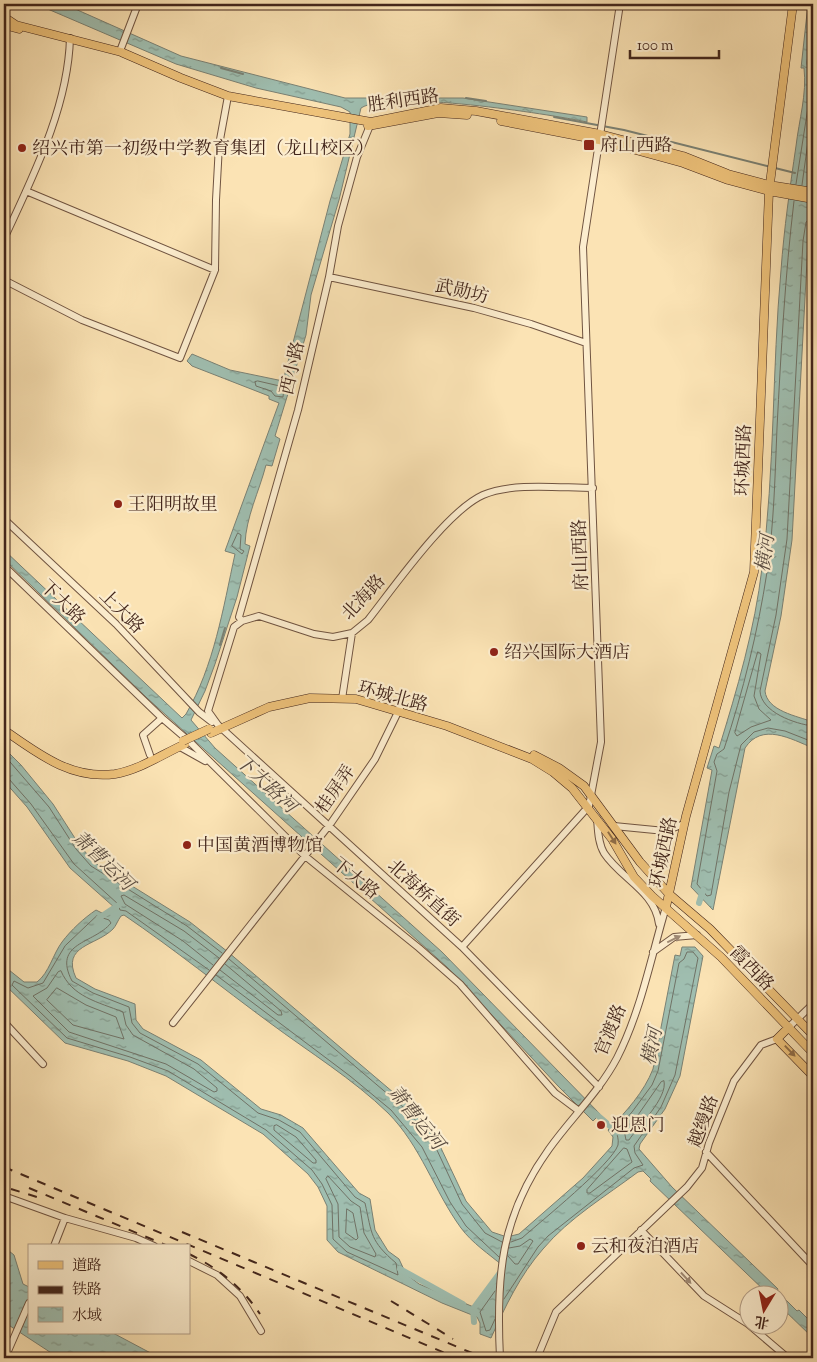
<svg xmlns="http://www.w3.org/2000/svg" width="817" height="1362" viewBox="0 0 817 1362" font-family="'Sorts Mill Goudy','Noto Serif SC',serif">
  <defs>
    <pattern id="water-ripples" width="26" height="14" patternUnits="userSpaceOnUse" patternTransform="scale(1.25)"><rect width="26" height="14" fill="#9fbeb0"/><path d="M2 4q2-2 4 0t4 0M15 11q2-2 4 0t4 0" fill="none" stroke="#839a8e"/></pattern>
  </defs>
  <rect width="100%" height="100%" fill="#fbe3b4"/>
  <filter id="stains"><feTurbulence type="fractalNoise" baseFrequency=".004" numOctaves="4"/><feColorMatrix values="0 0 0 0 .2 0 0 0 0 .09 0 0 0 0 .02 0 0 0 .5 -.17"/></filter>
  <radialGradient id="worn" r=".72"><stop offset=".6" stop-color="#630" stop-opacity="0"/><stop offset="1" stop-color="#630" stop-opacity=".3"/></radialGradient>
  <path fill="url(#water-ripples)" stroke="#7a8174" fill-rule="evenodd" d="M36,4H64L181,56L345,98H463L587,117V122C548,114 390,89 361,108L339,200L311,295L306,335L275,436L280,439L272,466L266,465C259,492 246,517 245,544L250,546L237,597L215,664L205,691L191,720L215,748L442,952L600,1114L593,1121L558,1086L447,967L147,698L4,559V550L182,718L186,714C214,666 223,609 235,554L225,551L279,403L269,399V396L192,366L187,361L192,354L230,370L283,381L330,201L350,134V112L341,107L256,88L176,64Z
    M808,4H813V210L808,242L792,540L781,616L765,691C767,711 797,716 813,722V748C791,739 762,722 745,748L713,910L691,887L712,770L707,768L714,746L719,748C737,690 755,628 762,568C775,469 772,369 781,270C784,229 790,187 796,146C799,120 807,94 804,68H801Z
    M4,748L21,765L53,804L80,846L95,863L190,922L228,952L414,1110L440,1146L466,1201L492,1232L507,1237L519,1234L583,1178L612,1146L613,1137L608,1130C626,1112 644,1092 653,1069L675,955L680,956L682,947H695L703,956L680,1076L665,1109L640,1144L639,1149L672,1187L778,1289L777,1291L797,1311L799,1310L813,1324V1338L780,1306V1294H768L650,1181L651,1179L643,1171L638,1172C606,1196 569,1218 543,1249C520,1275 505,1307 491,1338L480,1334V1323L477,1317L442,1303L338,1252L327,1240V1206L318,1187L308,1174L263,1134L166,1076L128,1061L65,1043L4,984V966L24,982H37C49,973 53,954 62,942C71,930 84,918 96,910L106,915L115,908L70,868L27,807L4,781ZM124,915C174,949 221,987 270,1023C309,1052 353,1079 388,1113C421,1146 434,1191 461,1228C472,1243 489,1254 503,1266L502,1274L476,1308L419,1284L406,1274L399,1259L388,1251L375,1230L370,1199L359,1193L303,1128L281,1115L261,1109L201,1060L143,1029L136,1020L135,1004L95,989L76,978C61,945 96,946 113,929C116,926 118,920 121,916Z
    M4,1247L14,1255L23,1284L29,1287V1333H113L160,1358H59L4,1322Z"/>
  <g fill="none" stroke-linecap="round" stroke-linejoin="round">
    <path stroke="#707266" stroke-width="1" d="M796,184L811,88L807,63L813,4
      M802,185L813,105
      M794,201C785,276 781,352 777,428C775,476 774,524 767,572C758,631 743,692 724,749L717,754L714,762L717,771L697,884L707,896L711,895L729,792L741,745L754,732L768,728L785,731L813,742
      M813,218L806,222L803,241L787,539L776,615L760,691C761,712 795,724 813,726
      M258,381L284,387L283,397L275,396L271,391L256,386L255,382Z
      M238,533L241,535L240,549L244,551L242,554L232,546Z
      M758,652L761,654L754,696L759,709L771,720L751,727L737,736L735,733Z
      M4,755L49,807L76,849L91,866L187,926L222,953
      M4,778L9,779L31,804L74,864L118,904L120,910L126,911L209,970
      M97,916L109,920L111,923C94,944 52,942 72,981L93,993L129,1007L132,1023L140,1033L198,1064L258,1113L279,1120L300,1132L355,1197L365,1203C372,1234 370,1241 396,1263L398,1275L347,1252L333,1239L332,1205L322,1184L312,1170L266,1130L168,1071L130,1057L67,1038L12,985L14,981L28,988L43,983L65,946Z
      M229,959L410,1113L436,1148L462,1204L485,1233L502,1242
      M213,965L183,941L125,904L121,896L124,895L184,931L219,958
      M220,970L278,1015H282L281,1011L225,964
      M61,971C72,997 98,1002 123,1012L126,1025L133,1035L194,1069L217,1088V1091L214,1092L166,1064L69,1032L33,996L47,988L58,972Z
      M216,975L350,1076L391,1110L422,1147L450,1202L466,1226L499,1257
      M57,988L86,1005L116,1017L124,1039L73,1025L47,1000Z
      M664,1081C668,1098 638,1126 629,1140H626L624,1130L638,1115L661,1082Z
      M277,1125L296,1137L316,1160V1163H313L274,1130V1126Z
      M624,1148L627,1149L632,1162L590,1193H587V1190Z
      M328,1176L351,1201L360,1207L364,1233L376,1254L375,1257L350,1247L339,1237L338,1204L326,1179Z
      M347,1209L353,1213L358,1238L356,1240L346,1233Z
      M508,1256L515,1264H518L533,1241L530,1239L520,1246L509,1248
      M504,1299L538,1247L548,1236L634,1168L643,1165L635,1153L634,1146L661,1107L675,1075L698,958L693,952H687L684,959L679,963L658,1071L652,1085L632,1112L616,1130C617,1135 619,1139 618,1145C612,1164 540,1222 522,1238L511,1242
      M495,1319L490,1330L486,1331L480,1312L495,1291"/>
    <path stroke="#7a8174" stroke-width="2" d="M221,68L243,74
      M381,98L439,96
      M466,98L486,101
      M554,117L624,130L771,167
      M775,168L795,173
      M220,645L225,628"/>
    <path stroke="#9fbeb0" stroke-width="6" d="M699,903L703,890
      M99,918L120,904
      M596,1114L617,1132
      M400,1269L463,1304
      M474,1322L473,1309L502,1270"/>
    <defs>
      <path id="minor" d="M4,22L7,4
        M120,51L138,4
        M26,191L215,270
        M4,239C33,176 68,108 70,38
        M329,277L474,308L531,324L586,343
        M4,280L82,320L180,358L215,270L216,200L219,145L228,96
        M593,488C560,488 514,482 483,495C447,511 394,587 368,620L352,633L333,637L314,634L259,616L242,621L234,627L208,711L218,725L462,947L599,1087
        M4,519L116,624L199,712L212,722
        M4,566L162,718L190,742L305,856L419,948L460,984L555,1093L579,1111
        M242,621L239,617L298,410L329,277L338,226L357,157L371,123
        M342,699L352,633
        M180,747L205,761
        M150,755L143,735L162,718
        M597,819C598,830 598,843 604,853C621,879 655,891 659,924
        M614,826L665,831L684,824
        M462,947L589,806L601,742L583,247L620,4
        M653,952L674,937L697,935
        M4,1022L43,1064
        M173,1023L331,823L375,759L400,708
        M789,1027L813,1004
        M706,1152L813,1266
        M4,1196L65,1218L136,1238L154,1246
        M641,1230L704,1296L748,1324L788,1358
        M54,1246L65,1218
        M189,1261L217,1275L240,1296L261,1331
        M5,1358L29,1303
        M500,1358C496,1278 500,1217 549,1149C571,1118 599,1092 617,1058C641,1011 651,957 666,907
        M537,1358L556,1312L687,1187L702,1168L709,1143L734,1081L761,1045L777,1039"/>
      <path id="major" d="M4,17L16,25L121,52L181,78L228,96L371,122L441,108L476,111L600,134L683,156L728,174L769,185L813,192
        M4,25L19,29
        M501,121L599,140L683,163L728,180L769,191L813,199
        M368,126L438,113L467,115
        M4,730C37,753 71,780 115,774C139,770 163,754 185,744
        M211,733L269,707L310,698L356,699L447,726L532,759L553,772L572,788L612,839L634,877L652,896L721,957L813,1053
        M534,755L559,768L584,786L640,862L669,894L710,929L813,1035
        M666,907L686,816L754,572L769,191L793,4
        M789,1027L777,1039L813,1076"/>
    </defs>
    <use href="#minor" stroke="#705441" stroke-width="8"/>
    <use href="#major" stroke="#42251b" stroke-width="9"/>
    <use href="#minor" stroke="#fcedce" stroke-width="6"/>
    <use href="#major" stroke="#eec27a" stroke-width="8"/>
    <path stroke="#42251b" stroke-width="2" stroke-dasharray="9 9" stroke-linecap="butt" d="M4,1167L457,1358
      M29,1188L168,1246
      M11,1189L37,1197
      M182,1232L484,1358
      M189,1254C218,1268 242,1287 260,1314
      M391,1301L453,1339"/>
    <defs>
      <path id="major-bridge" d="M183,741L209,729"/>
    </defs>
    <use href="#major-bridge" stroke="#42251b" stroke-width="9" stroke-linecap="butt"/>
    <use href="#major-bridge" stroke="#eec27a" stroke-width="8"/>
  </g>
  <defs><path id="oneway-solid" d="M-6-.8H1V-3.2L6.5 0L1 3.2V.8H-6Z" transform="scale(1.25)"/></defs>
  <g fill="#8f6c46">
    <use href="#oneway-solid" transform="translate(612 838) rotate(57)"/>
    <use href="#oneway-solid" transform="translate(790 1051) rotate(46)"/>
  </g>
  <g fill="#9f8974">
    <use href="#oneway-solid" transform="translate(674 939) rotate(-26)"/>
    <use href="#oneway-solid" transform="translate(686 1278) rotate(47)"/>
  </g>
  <g fill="#8f2418" stroke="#fcedce" stroke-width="2">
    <rect x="583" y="139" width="12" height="12" rx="2.5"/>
    <circle cx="22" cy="148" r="5"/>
    <circle cx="118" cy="504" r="5"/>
    <circle cx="494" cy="652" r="5"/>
    <circle cx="187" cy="845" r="5"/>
    <circle cx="601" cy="1125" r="5"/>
    <circle cx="581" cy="1246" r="5"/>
  </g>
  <g text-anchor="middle" stroke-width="4.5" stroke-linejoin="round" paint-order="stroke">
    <g font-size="18" fill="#42251b" stroke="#fcedce">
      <text transform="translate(403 100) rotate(-8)" y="6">胜利西路</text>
      <text transform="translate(462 291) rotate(13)" y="6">武勋坊</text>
      <text transform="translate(292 368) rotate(-77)" y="6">西小路</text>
      <text transform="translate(743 460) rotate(-88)" y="6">环城西路</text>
      <text transform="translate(580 555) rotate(-92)" y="6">府山西路</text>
      <text transform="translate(363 597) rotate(-47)" y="6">北海路</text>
      <text transform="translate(63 602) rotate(44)" y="6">下大路</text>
      <text transform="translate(122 611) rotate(45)" y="6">上大路</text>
      <text transform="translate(393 696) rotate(15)" y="6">环城北路</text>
      <text transform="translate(335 789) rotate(-55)" y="6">桂屏弄</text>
      <text transform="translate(663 852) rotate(-78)" y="6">环城西路</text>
      <text transform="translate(356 878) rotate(39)" y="6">下大路</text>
      <text transform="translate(424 893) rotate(42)" y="6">北海桥直街</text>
      <text transform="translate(752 968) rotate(46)" y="6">霞西路</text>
      <text transform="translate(610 1030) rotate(-67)" y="6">官渡路</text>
      <text transform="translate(703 1121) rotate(-70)" y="6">越缦路</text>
    </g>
    <g font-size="18" fill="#42251b" stroke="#fcedce" text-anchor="start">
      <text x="600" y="151">府山西路</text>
      <text x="32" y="154">绍兴市第一初级中学教育集团（龙山校区）</text>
      <text x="128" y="510">王阳明故里</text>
      <text x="504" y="658">绍兴国际大酒店</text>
      <text x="197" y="851">中国黄酒博物馆</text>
      <text x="611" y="1131">迎恩门</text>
      <text x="591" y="1252">云和夜泊酒店</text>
    </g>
    <g font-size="19" font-style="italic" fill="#594b40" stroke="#fcedce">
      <text transform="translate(764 553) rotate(-82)" y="7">横河</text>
      <text transform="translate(267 783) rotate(43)" y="7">下大路河</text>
      <text transform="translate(104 860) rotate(44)" y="7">萧曹运河</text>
      <text transform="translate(651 1046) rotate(-78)" y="7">横河</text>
      <text transform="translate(417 1117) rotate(51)" y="7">萧曹运河</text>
    </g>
  </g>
  <rect width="817" height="1362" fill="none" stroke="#fbe3b4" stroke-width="20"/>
  <rect x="5" y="5" width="807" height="1352" fill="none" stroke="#42251b" stroke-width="2.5"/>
  <rect x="10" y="10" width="797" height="1342" fill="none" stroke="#42251b"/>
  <rect x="28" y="1244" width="162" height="90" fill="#fcedce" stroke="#b29d86"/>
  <rect x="38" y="1261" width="25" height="8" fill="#eec27a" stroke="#b29d86"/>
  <text x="72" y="1270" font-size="15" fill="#42251b">道路</text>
  <rect x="38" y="1286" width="25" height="8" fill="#42251b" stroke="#b29d86"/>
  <text x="72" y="1294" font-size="15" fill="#42251b">铁路</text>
  <rect x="38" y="1307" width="25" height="15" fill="url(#water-ripples)" stroke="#b29d86"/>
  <text x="72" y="1320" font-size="15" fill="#42251b">水域</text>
  <g transform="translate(764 1310) rotate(190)"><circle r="24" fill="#fcedce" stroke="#b29d86"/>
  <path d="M0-4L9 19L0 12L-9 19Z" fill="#8f2418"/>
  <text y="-8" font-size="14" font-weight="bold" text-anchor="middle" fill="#42251b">北</text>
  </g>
  <path d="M630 50v8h89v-8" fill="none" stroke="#42251b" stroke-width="2.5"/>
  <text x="637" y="50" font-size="15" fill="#42251b" stroke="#fcedce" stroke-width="4" paint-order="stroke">100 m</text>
  <rect width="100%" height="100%" filter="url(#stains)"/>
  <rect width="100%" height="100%" fill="url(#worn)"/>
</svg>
